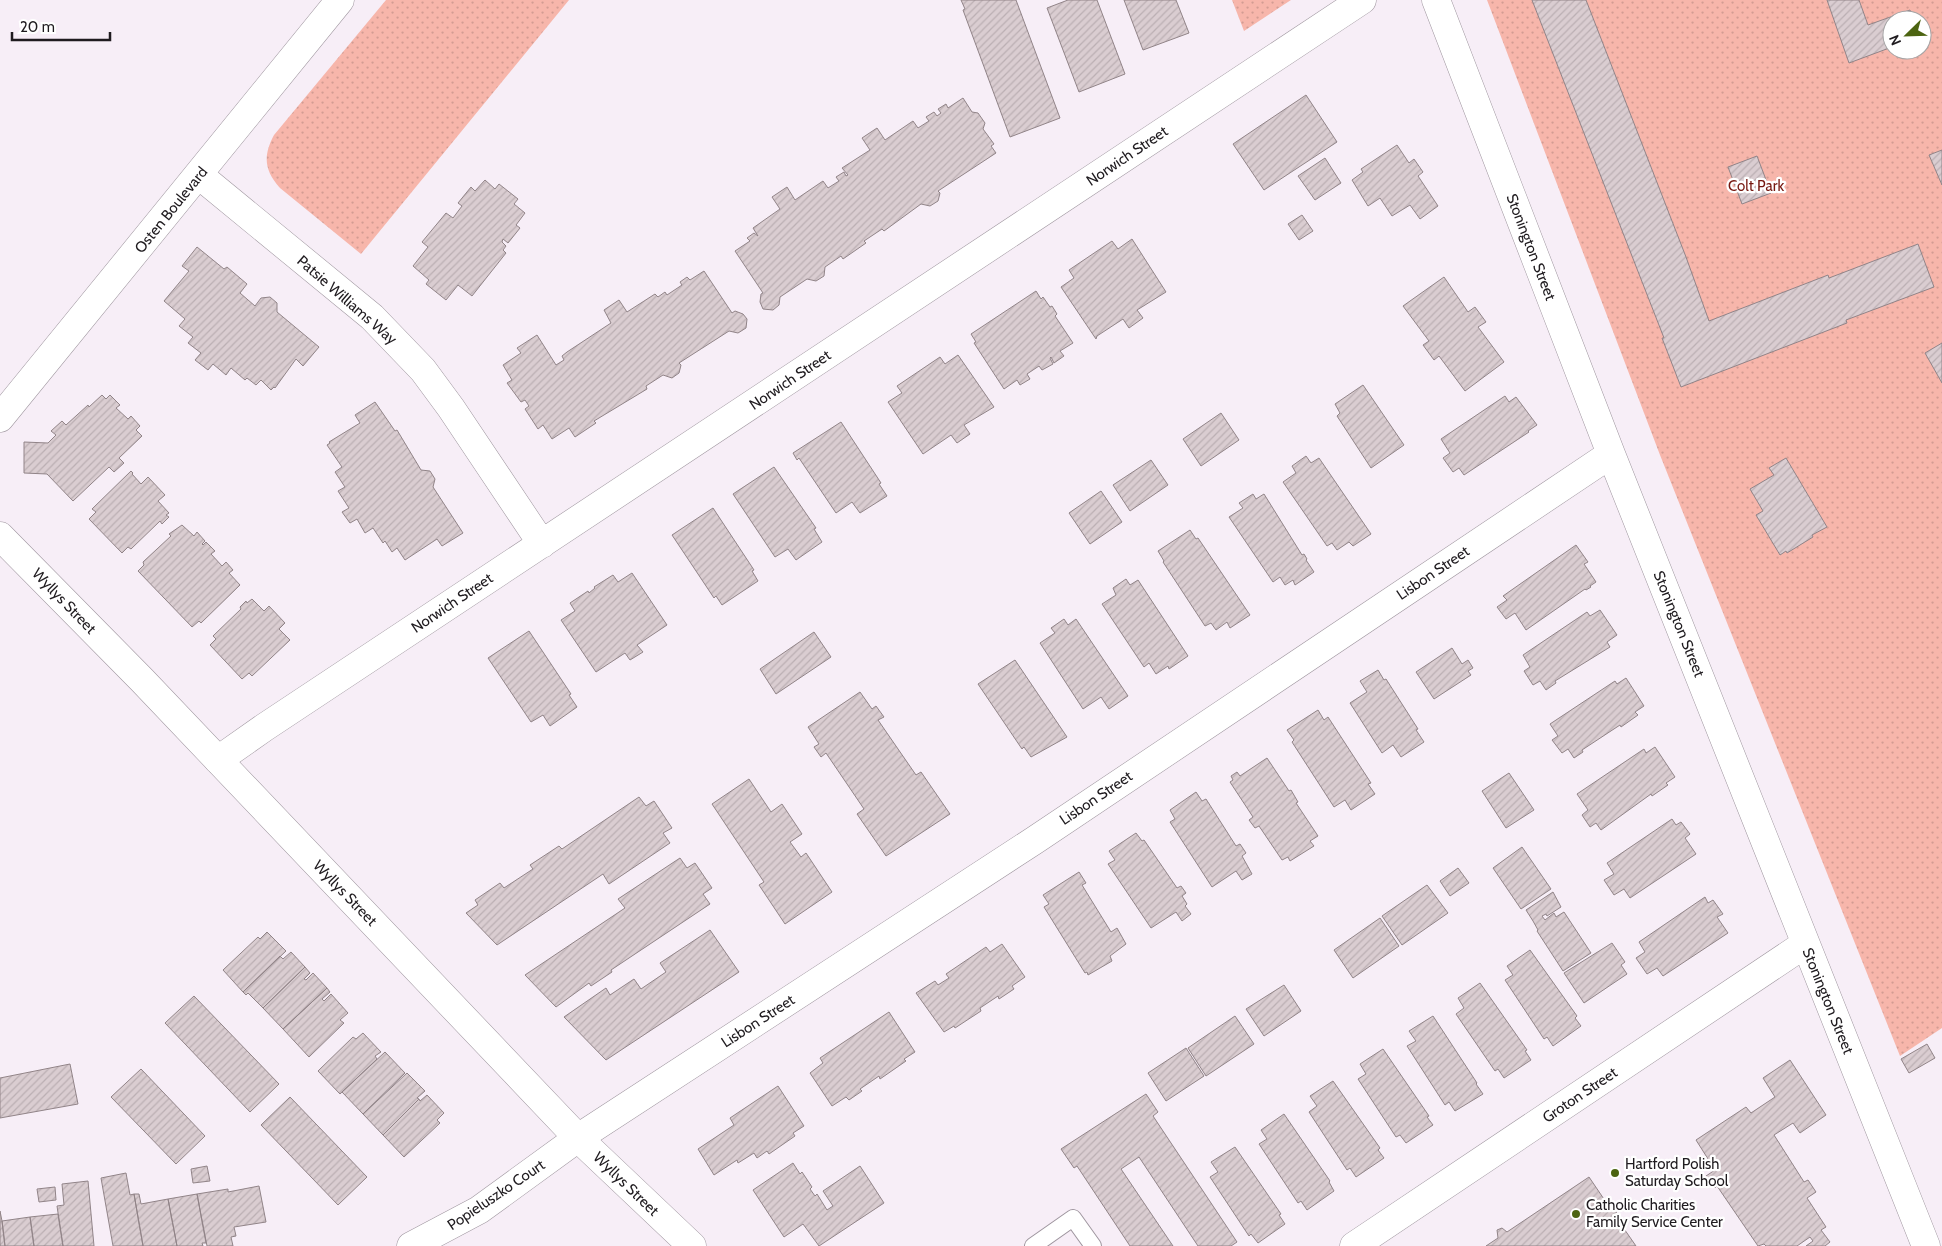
<svg xmlns="http://www.w3.org/2000/svg" width="1942" height="1246" viewBox="0 0 1942 1246" font-family="Cabin,sans-serif">
  <defs>
    <pattern id="grass-dots" width="8" height="8" patternUnits="userSpaceOnUse" patternTransform="scale(1.25)"><rect width="8" height="8" fill="#f7b6ab"/><path d="M2 2h.1M6 6h.1" fill="none" stroke="#d39c93" stroke-width="1.8" stroke-linecap="round"/></pattern>
    <pattern id="building-hatch" width="6" height="6" patternUnits="userSpaceOnUse" patternTransform="scale(1.25)"><rect width="6" height="6" fill="#dacdd1"/><path d="M-1 1l2-2M0 6l6-6M5 7l2-2" fill="none" stroke="#bbafb3"/></pattern>
  </defs>
  <rect width="100%" height="100%" fill="#f7eef7"/>
  <path fill="url(#grass-dots)" fill-rule="evenodd" d="M386,0H569L361,254L280,188C264,170 263,156 274,135Z
    M1232,0H1291L1244,31Z
    M1487,0H1942V1028L1900,1056L1660,455ZM1892,20H1922V50H1892Z"/>
  <path fill="url(#building-hatch)" stroke="#918488" d="M961,0H1016L1060,118L1010,137L963,10L965,9Z
    M1068,0H1097L1125,74L1079,92L1047,8Z
    M1124,0H1176L1189,33L1143,50Z
    M1532,0H1586L1686,257L1709,321L1828,275L1829,278L1918,244L1934,287L1846,320L1847,323L1681,387L1662,338H1664Z
    M1827,0H1859L1868,25L1910,10L1913,20H1892V47L1849,63Z
    M1306,95L1337,142L1264,190L1233,144Z
    M963,98L972,112L978,113L985,123L983,129L994,144L991,146L996,153L938,191L940,193L938,201L930,206L921,204L884,231L882,229L864,241L866,243L843,259L841,256L825,267L824,276L816,281L807,279L780,297L779,305L773,310L763,309L760,302L761,294L763,293L735,251L750,241L747,238L754,233L758,236L753,228L780,209L772,197L787,187L795,200L823,181L828,188L839,181L836,177L844,172L846,176L848,175L842,168L870,150L862,138L877,128L885,140L913,121L918,128L929,121L926,117L934,112L937,116L941,113L938,109L946,104L948,108Z
    M1397,145L1409,163L1414,159L1423,172L1418,176L1438,206L1420,219L1410,205L1392,216L1380,198L1368,206L1352,180L1363,172L1361,169Z
    M1942,150V185L1929,155Z
    M1757,156L1771,193L1742,204L1728,167Z
    M1325,158L1341,183L1315,200L1298,176Z
    M485,180L495,189L499,184L518,199L514,204L525,213L516,225L520,228L508,243L503,239L502,242L506,246L503,250L506,253L472,296L458,285L446,300L426,284L429,280L413,266L428,247L422,242L446,213L453,218L462,206L458,203L471,187L475,191Z
    M1302,215L1313,231L1299,240L1288,224Z
    M1132,239L1166,292L1137,310L1143,318L1129,328L1123,319L1097,336L1096,339L1061,287L1074,278L1069,270L1112,241L1118,249Z
    M197,247L224,269L227,267L247,284L240,293L255,306L261,298L270,297L277,303V312L319,347L303,366L296,359L275,388L274,387L271,390L261,380L256,385L247,378L245,380L231,368L226,375L213,364L208,370L195,360L201,353L188,343L193,337L179,326L185,319L164,301L189,271L182,266Z
    M704,271L732,313L735,311L743,314L747,319L746,328L738,333L729,331L679,363L681,365L679,373L672,378L663,375L646,386L647,389L594,421L596,423L575,437L569,428L552,439L543,425L538,429L525,409L529,406L525,400L521,402L507,383L512,380L503,365L521,353L517,348L537,335L556,365L564,360L562,356L567,352L611,323L604,310L619,300L627,312L655,294L658,297L665,292L667,295L682,285L680,282L687,277L690,280Z
    M1444,277L1468,312L1475,307L1486,322L1478,327L1504,362L1465,391L1439,356L1434,360L1423,345L1429,341L1403,306Z
    M1036,291L1041,299L1043,297L1050,307L1052,306L1057,314L1055,316L1073,343L1060,351L1064,356L1054,363L1051,357L1050,358L1053,364L1042,370L1039,366L1027,374L1030,379L1020,385L1017,380L1004,389L974,343L976,342L971,334Z
    M1942,343V383L1925,353Z
    M958,355L994,407L964,425L970,434L957,443L951,435L923,454L888,402L902,393L897,386L940,357L945,364Z
    M1363,385L1404,445L1371,468L1337,416L1340,413L1335,404Z
    M102,395L106,399L110,395L120,405L116,408L128,419L131,416L140,426L136,430L142,436L119,458L124,463L114,472L109,467L73,501L47,474L24,473V442L48,443L56,435L51,431L62,421L66,425L88,405L89,407Z
    M1505,396L1509,402L1516,397L1537,425L1528,431L1529,432L1464,475L1459,468L1453,472L1443,458L1450,453L1441,439Z
    M375,402L395,431L397,430L421,470L430,471L435,479L433,487L463,533L442,546L437,539L405,560L397,548L392,552L385,541L383,543L373,528L365,533L357,519L350,523L342,512L349,508L338,491L345,487L335,472L342,467L327,445L330,443L329,442L360,423L355,415Z
    M1221,413L1239,440L1201,466L1183,439Z
    M841,422L881,483L879,484L887,496L860,513L852,502L836,513L799,458L797,460L793,453Z
    M1306,456L1311,463L1319,458L1371,534L1353,546L1349,542L1337,550L1332,543L1327,546L1283,482L1296,473L1292,466Z
    M1786,458L1827,527L1812,535L1813,537L1787,553L1786,551L1780,555L1756,515L1763,511L1750,489L1774,475L1769,468Z
    M1151,460L1168,485L1130,511L1113,485Z
    M774,467L816,528L814,529L822,542L796,560L788,549L775,557L733,494Z
    M131,471L133,473L132,474L141,484L148,477L165,495L158,501L169,513L166,515L169,517L162,524L160,521L131,549L128,547L122,553L89,519L96,512L92,509Z
    M1101,491L1122,522L1090,544L1069,513Z
    M1253,494L1256,499L1264,494L1302,555L1304,554L1307,559L1306,560L1314,572L1295,585L1293,580L1285,585L1280,577L1273,582L1229,517L1243,508L1239,503Z
    M713,508L754,570L752,571L758,581L722,605L716,596L714,598L672,535Z
    M182,525L194,536L197,532L205,541L202,544L203,545L206,542L215,551L211,554L222,566L226,562L233,570L229,573L240,585L201,623L199,621L192,627L138,571L144,565L143,562L171,536L169,534Z
    M1190,530L1196,539L1198,538L1250,615L1230,628L1227,622L1216,630L1211,623L1205,626L1163,562L1164,561L1158,551Z
    M1576,545L1588,562L1584,564L1596,582L1590,586L1591,587L1586,590L1585,589L1526,630L1515,613L1506,619L1497,607L1507,600L1503,596Z
    M632,573L667,625L637,645L643,652L630,660L625,653L596,672L561,620L575,611L570,603L588,591L589,593L595,588L594,587L613,575L618,582Z
    M1126,579L1130,585L1138,580L1188,656L1169,669L1168,666L1156,674L1149,663L1144,667L1102,604L1116,595L1113,588Z
    M252,599L264,611L269,606L285,623L279,629L290,640L252,676L249,673L242,679L210,645L216,639L213,636L241,609L240,607L246,601L247,603Z
    M1600,610L1617,635L1607,642L1610,647L1555,681L1556,683L1546,690L1540,681L1533,685L1524,671L1530,667L1523,655L1587,612L1590,616Z
    M1064,619L1068,625L1076,619L1128,696L1109,709L1101,697L1083,709L1040,643L1055,633L1051,628Z
    M529,631L571,694L569,695L577,707L550,726L543,715L531,722L488,658Z
    M814,632L831,657L776,694L760,669Z
    M1452,648L1462,664L1468,660L1473,668L1468,671L1471,675L1434,699L1416,672Z
    M1015,660L1067,737L1031,757L1024,747L1022,749L978,684Z
    M1378,670L1384,680L1386,679L1418,729L1416,730L1424,742L1401,757L1393,745L1382,753L1350,703L1367,692L1360,681Z
    M1626,678L1644,706L1635,712L1638,715L1621,727L1620,725L1582,750L1583,752L1574,758L1568,749L1562,753L1552,740L1558,736L1550,724L1615,681L1617,684Z
    M860,692L872,709L876,706L884,717L878,720L916,775L921,772L950,814L886,856L857,814L864,809L826,753L821,757L814,747L819,744L808,727Z
    M1318,710L1324,720L1328,717L1371,783L1368,784L1375,794L1351,810L1345,800L1334,807L1292,742L1294,740L1287,730Z
    M1655,747L1675,777L1666,783L1668,785L1652,796L1651,794L1601,830L1596,823L1590,827L1582,815L1588,810L1577,794L1644,749L1646,753Z
    M1267,758L1289,791L1291,790L1298,802L1296,803L1318,836L1310,841L1314,846L1290,861L1288,857L1282,860L1259,826L1255,828L1249,820L1253,817L1230,782L1233,780L1231,776L1237,772L1240,776Z
    M1509,773L1534,810L1506,828L1482,791Z
    M749,779L771,812L782,804L802,834L790,842L801,857L806,853L832,892L785,924L759,885L764,882L712,804Z
    M1196,792L1202,801L1206,799L1236,846L1240,844L1246,853L1242,856L1252,874L1242,880L1236,871L1212,887L1170,822L1175,819L1170,810Z
    M639,797L646,806L654,801L672,828L663,833L670,843L609,884L603,874L497,945L466,913L478,905L475,900L500,883L504,888L533,869L530,865L559,846L562,849Z
    M1672,819L1676,825L1681,822L1690,834L1685,838L1696,854L1630,898L1624,889L1614,895L1604,880L1614,874L1607,863Z
    M1136,833L1142,841L1144,840L1177,888L1181,886L1186,893L1182,896L1187,904L1185,906L1191,914L1182,921L1176,912L1151,928L1108,864L1115,860L1109,851Z
    M1522,847L1551,889L1521,909L1493,868Z
    M680,858L687,868L695,863L712,888L703,894L710,904L611,970L612,972L591,986L589,983L556,1007L525,975L625,908L618,899Z
    M1458,868L1469,883L1450,896L1440,881Z
    M1079,872L1086,883L1082,885L1111,932L1117,928L1126,944L1110,956L1112,961L1088,975L1087,972L1085,973L1044,907L1049,904L1043,895Z
    M1427,885L1448,913L1402,945L1382,916Z
    M1553,892L1561,907L1547,916L1546,914L1542,916L1545,920L1554,913L1556,917L1564,912L1591,953L1563,971L1537,931L1538,930L1533,921L1526,910Z
    M1705,897L1708,903L1713,900L1723,914L1717,917L1728,933L1663,976L1657,968L1647,974L1636,958L1645,952L1639,942Z
    M1380,918L1399,946L1353,978L1334,950Z
    M710,930L739,972L606,1060L564,1017L606,988L610,995L634,979L641,989L666,972L660,963Z
    M267,932L286,951L243,992L223,970L258,937L260,939Z
    M1612,943L1625,962L1621,965L1627,974L1584,1003L1564,973Z
    M1002,944L1025,977L1012,986L1014,989L999,999L998,996L980,1008L981,1011L955,1028L954,1026L944,1032L916,993L935,981L938,985L949,978L946,974L986,947L990,952Z
    M1530,950L1577,1016L1575,1018L1581,1026L1553,1046L1547,1037L1544,1039L1505,980L1513,975L1507,966Z
    M291,952L305,967L263,1008L248,993L246,995L243,992L280,956L283,959Z
    M305,967L310,973L304,979L306,980L313,973L327,988L283,1029L263,1008Z
    M1480,983L1527,1050L1525,1051L1531,1060L1504,1078L1498,1069L1495,1071L1456,1014L1464,1008L1458,998Z
    M1284,985L1301,1011L1264,1036L1246,1009Z
    M327,988L330,992L322,999L324,1001L331,994L348,1013L340,1020L344,1023L309,1057L283,1029Z
    M194,996L279,1084L250,1112L165,1023Z
    M889,1012L915,1052L904,1059L906,1061L880,1079L879,1076L860,1089L862,1091L849,1100L846,1097L832,1106L810,1073L823,1063L820,1058Z
    M1235,1016L1254,1044L1206,1076L1188,1048Z
    M1433,1016L1477,1083L1476,1084L1483,1094L1455,1111L1449,1102L1445,1105L1407,1046L1416,1041L1409,1031Z
    M363,1033L381,1052L375,1056L377,1059L340,1094L318,1071L353,1037L356,1039Z
    M1927,1044L1935,1058L1909,1073L1901,1059Z
    M1186,1048L1204,1076L1166,1101L1148,1073Z
    M1383,1049L1429,1116L1427,1117L1433,1125L1406,1143L1400,1135L1396,1137L1358,1079L1366,1074L1360,1064Z
    M385,1052L405,1073L363,1114L342,1092Z
    M1790,1060L1826,1115L1800,1133L1793,1123L1774,1135L1804,1182L1808,1180L1816,1192L1807,1198L1826,1227L1821,1230L1830,1242L1825,1246H1806L1813,1241L1810,1237L1797,1246H1766L1764,1244L1758,1246L1717,1186L1715,1188L1706,1176L1715,1170L1696,1140L1746,1107L1751,1113L1775,1097L1763,1078Z
    M70,1064L78,1104L0,1118V1078Z
    M141,1069L205,1136L176,1164L111,1097Z
    M407,1073L425,1091L417,1098L419,1099L383,1135L363,1114Z
    M1333,1081L1380,1148L1378,1150L1384,1158L1356,1177L1350,1168L1347,1170L1309,1112L1317,1106L1310,1096Z
    M778,1086L804,1126L793,1133L795,1136L769,1154L767,1151L757,1158L754,1153L738,1163L737,1160L714,1175L698,1149L734,1125L730,1118Z
    M1146,1094L1158,1112L1153,1116L1237,1242L1231,1246H1198L1139,1157L1121,1169L1173,1246H1130L1077,1166L1074,1168L1061,1149Z
    M427,1095L444,1113L437,1120L440,1123L404,1157L383,1135L419,1099L420,1101Z
    M290,1097L367,1177L338,1205L261,1125Z
    M1284,1114L1330,1181L1329,1182L1334,1191L1307,1210L1301,1201L1298,1203L1259,1144L1267,1139L1261,1130Z
    M1235,1147L1281,1214L1279,1215L1285,1224L1258,1243L1251,1234L1249,1236L1210,1177L1218,1172L1211,1162Z
    M793,1163L800,1174L802,1172L812,1187L810,1189L815,1196L817,1194L827,1210L833,1206L823,1191L860,1166L884,1203L819,1246L803,1224L784,1237L753,1190Z
    M207,1166L210,1181L193,1183L191,1169Z
    M126,1173L130,1195L134,1194L143,1246H113L101,1178Z
    M1589,1177L1610,1208L1612,1206L1622,1221L1620,1223L1636,1246H1486L1498,1238L1497,1230L1502,1228L1507,1232Z
    M88,1181L94,1246H63L57,1206L64,1205L62,1184Z
    M259,1186L266,1222L234,1227L236,1236L231,1237L233,1246H207L197,1194L228,1189V1192Z
    M55,1187L56,1200L39,1202L37,1189Z
    M134,1194H139L141,1204L168,1199L177,1246H143Z
    M197,1194L206,1243H202L203,1246H177L168,1199Z
    M0,1211L2,1221L5,1246H0Z
    M58,1214L63,1246H34L30,1217Z
    M30,1217L34,1246H5L2,1221Z"/>
  <g fill="none" stroke-linecap="round" stroke-linejoin="round">
    <defs>
      <path id="service" d="M1033,1246L1073,1218L1093,1246"/>
      <path id="minor" d="M1436,0L1611,454L1926,1246
        M199,175L372,317L423,370L451,408L542,544
        M0,418L340,0
        M218,760L265,727L1362,0
        M411,1246L479,1210L578,1138L1035,840L1611,454
        M1354,1246L1805,944"/>
      <path id="primary" d="M0,536L142,680L578,1138L692,1246"/>
    </defs>
    <use href="#service" stroke="#9f969f" stroke-width="18"/>
    <use href="#minor" stroke="#9f969f" stroke-width="29"/>
    <use href="#primary" stroke="#9f969f" stroke-width="29"/>
    <use href="#service" stroke="#fff" stroke-width="16"/>
    <use href="#minor" stroke="#fff" stroke-width="28"/>
    <use href="#primary" stroke="#fff" stroke-width="28"/>
  </g>
  <g fill="#4c6411" stroke="#fff" stroke-width="2">
    <circle cx="1615" cy="1173" r="5"/>
    <circle cx="1576" cy="1214" r="5"/>
  </g>
  <g text-anchor="middle" stroke-width="4.5" stroke-linejoin="round" paint-order="stroke">
    <g font-size="15" fill="#1f1b1f" stroke="#fff">
      <text transform="translate(1127 156) rotate(-34)" y="5">Norwich Street</text>
      <text transform="translate(171 210) rotate(-51)" y="5">Osten Boulevard</text>
      <text transform="translate(1531 247) rotate(69)" y="5">Stonington Street</text>
      <text transform="translate(347 300) rotate(41)" y="5">Patsie Williams Way</text>
      <text transform="translate(790 380) rotate(-34)" y="5">Norwich Street</text>
      <text transform="translate(1433 573) rotate(-34)" y="5">Lisbon Street</text>
      <text transform="translate(64 601) rotate(46)" y="5">Wyllys Street</text>
      <text transform="translate(452 603) rotate(-34)" y="5">Norwich Street</text>
      <text transform="translate(1679 624) rotate(68)" y="5">Stonington Street</text>
      <text transform="translate(1096 798) rotate(-34)" y="5">Lisbon Street</text>
      <text transform="translate(345 893) rotate(46)" y="5">Wyllys Street</text>
      <text transform="translate(1828 1001) rotate(68)" y="5">Stonington Street</text>
      <text transform="translate(758 1021) rotate(-33)" y="5">Lisbon Street</text>
      <text transform="translate(1580 1095) rotate(-34)" y="5">Groton Street</text>
      <text transform="translate(626 1184) rotate(44)" y="5">Wyllys Street</text>
      <text transform="translate(496 1195) rotate(-34)" y="5">Popieluszko Court</text>
    </g>
    <g font-size="15" fill="#761810" stroke="#fff">
      <text x="1756" y="191">Colt Park</text>
    </g>
    <g font-size="15" fill="#1f1b1f" stroke="#fff" text-anchor="start">
      <text x="1625" y="1169">Hartford Polish<tspan x="1625" dy="17">Saturday School</tspan></text>
      <text x="1586" y="1210">Catholic Charities<tspan x="1586" dy="17">Family Service Center</tspan></text>
    </g>
  </g>
  <g transform="translate(1907 35) rotate(247)"><circle r="24" fill="#ffffff" stroke="#a5a4a5"/>
  <path d="M0-4L9 19L0 12L-9 19Z" fill="#4c6411"/>
  <text y="-8" font-size="14" font-weight="bold" text-anchor="middle" fill="#1f1b1f">N</text>
  </g>
  <path d="M12 32v8h98v-8" fill="none" stroke="#1f1b1f" stroke-width="2.5"/>
  <text x="20" y="32" font-size="15" fill="#1f1b1f" stroke="#ffffff" stroke-width="4" paint-order="stroke">20 m</text>
</svg>
